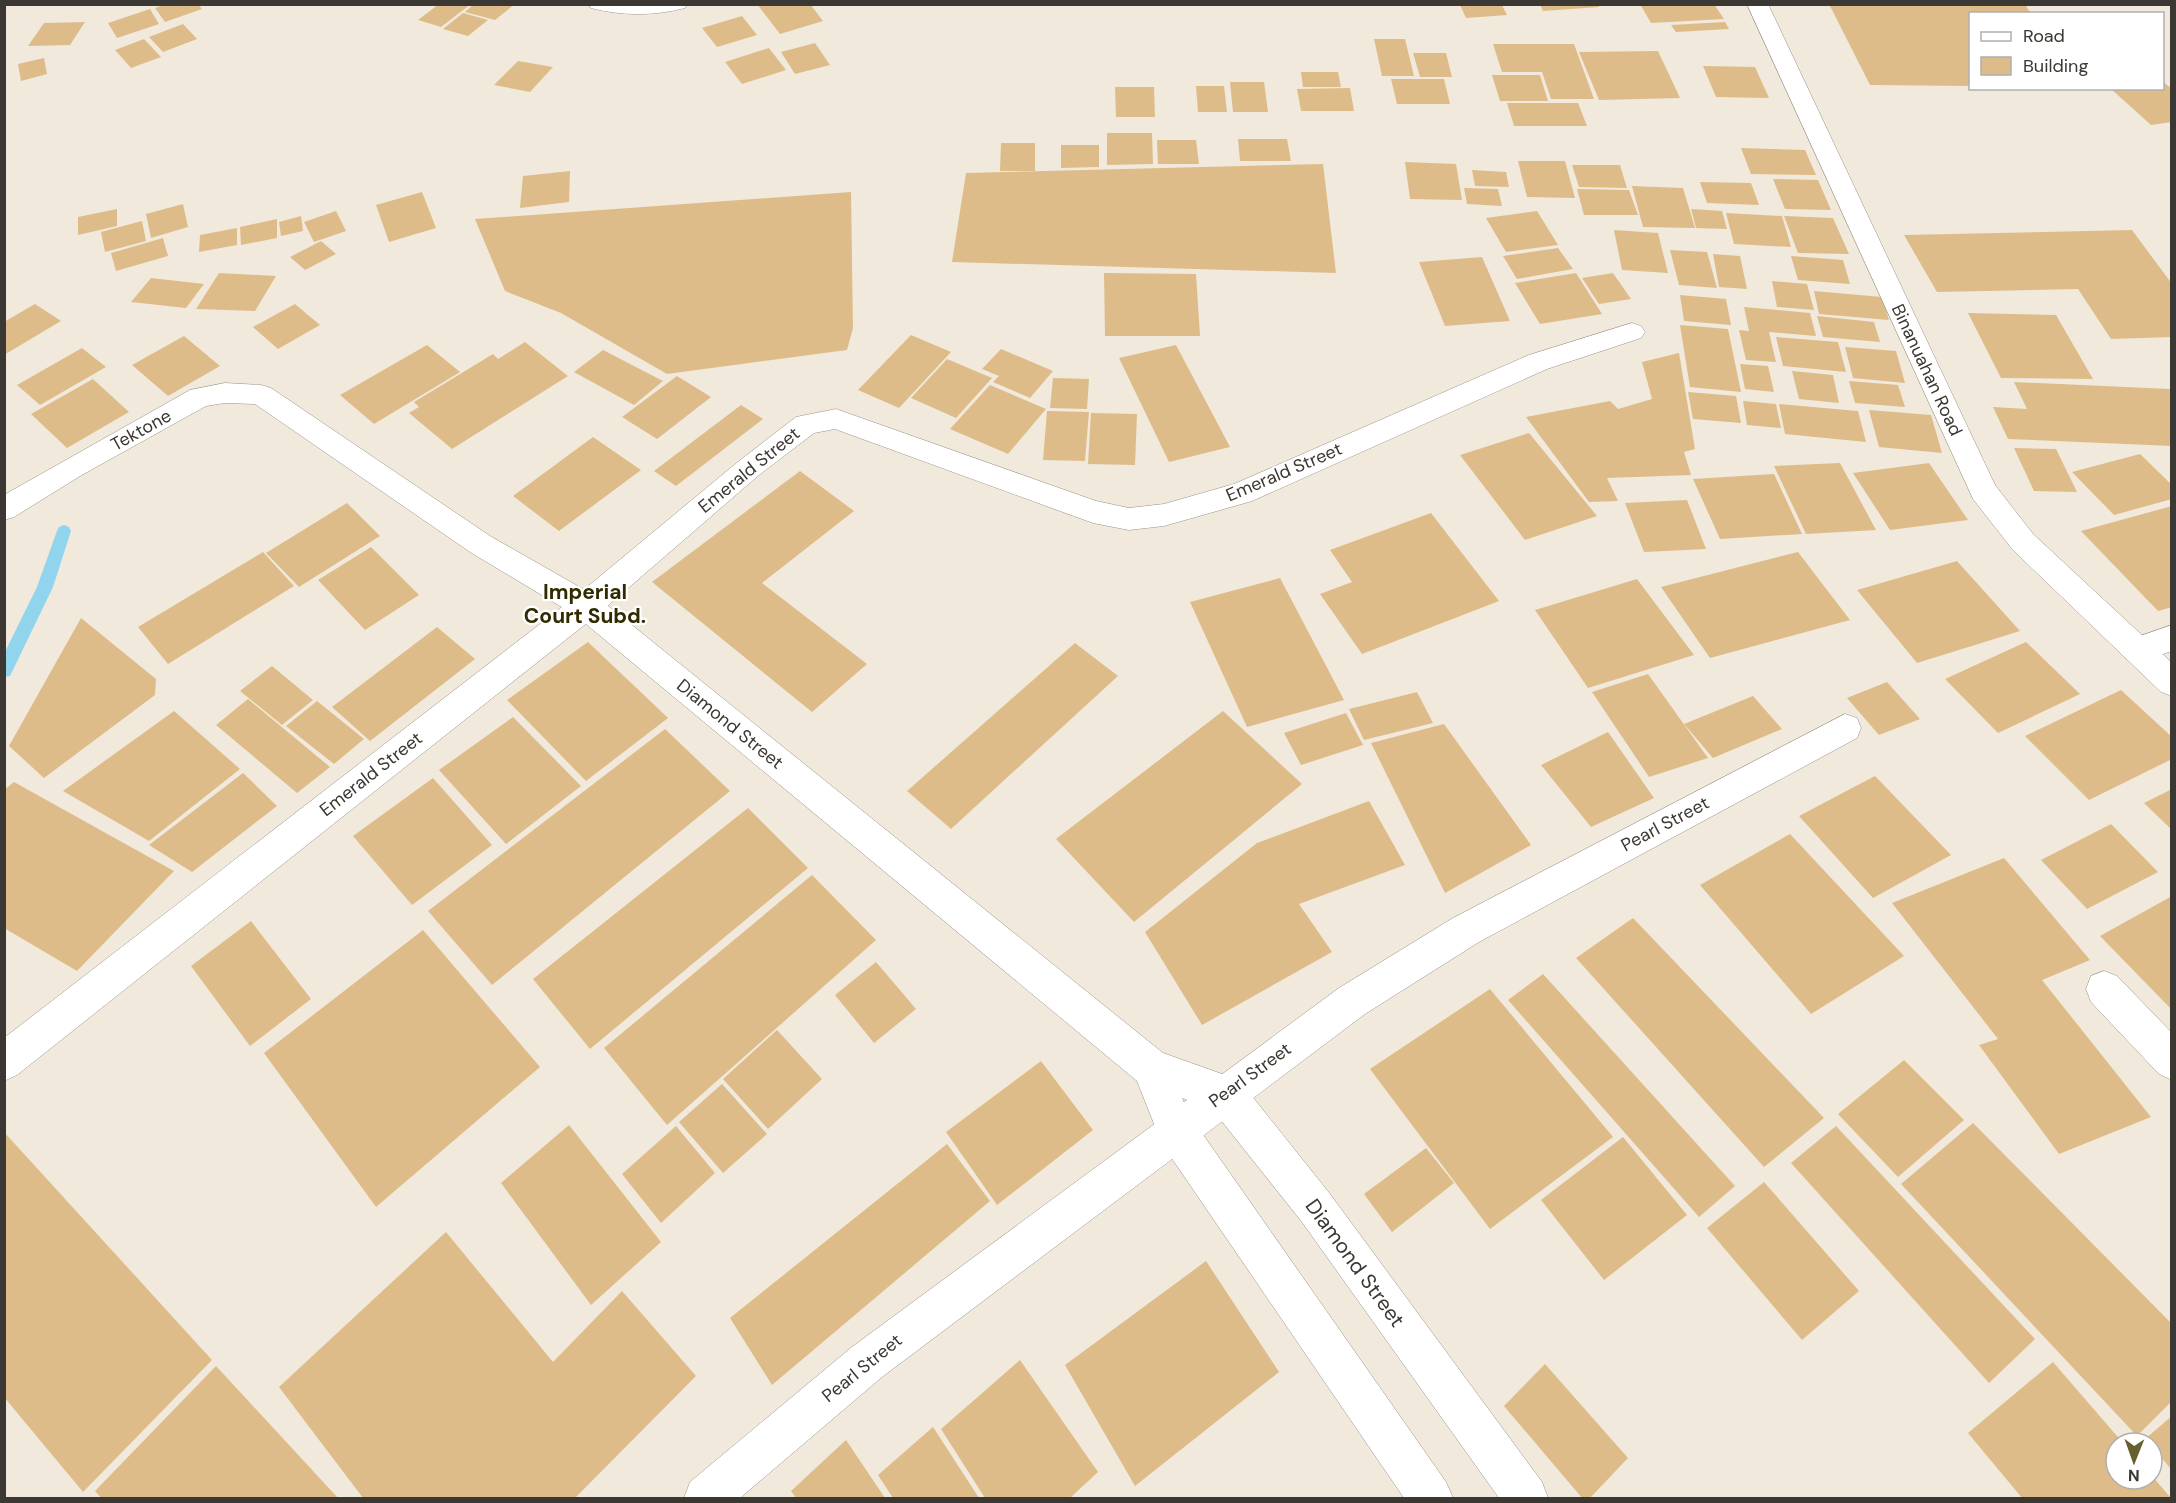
<svg xmlns="http://www.w3.org/2000/svg" width="2176" height="1503" viewBox="0 0 2176 1503" font-family="'DM Sans',sans-serif">
  <rect width="100%" height="100%" fill="#f1e9dc"/>
  <g fill="none" stroke-linecap="round" stroke-linejoin="round">
    <path fill="#90d4ed" fill-rule="evenodd" d="M64,525L69,527L71,531L53,587L10,676L4,677V654L37,587L57,531L59,527Z"/>
  </g>
  <path fill="#debc89" d="M166,4H198L202,9L165,22L155,8Z
    M439,4H471L441,27L418,20Z
    M474,4H515L495,20L465,12Z
    M757,4H810L823,21L780,34Z
    M1540,4H1597L1599,7L1543,11Z
    M1640,4H1714L1724,19L1651,23Z
    M1829,4L2026,6L2031,14H1970V86L1870,85Z
    M1460,5H1502L1507,15L1466,18Z
    M150,9L159,24L117,38L108,23Z
    M463,13L488,20L468,36L443,29Z
    M742,16L757,35L717,47L702,28Z
    M85,22L70,45L28,46L44,23Z
    M1725,22L1729,29L1676,32L1671,25Z
    M183,24L197,39L163,52L149,37Z
    M144,39L161,57L131,68L115,50Z
    M1374,39H1405L1414,76H1382Z
    M815,43L830,65L795,74L781,52Z
    M1493,44H1574L1594,99H1551L1542,72H1502Z
    M769,48L786,70L742,84L725,62Z
    M1658,51L1680,98L1599,100L1579,52Z
    M1413,53H1446L1452,77H1420Z
    M44,58L47,74L21,81L18,64Z
    M518,61L553,67L530,92L494,85Z
    M1703,66L1755,67L1769,98L1716,97Z
    M1301,72H1338L1341,87H1303Z
    M1492,75H1540L1548,101H1500Z
    M1391,79H1444L1450,104H1397Z
    M2162,81L2172,89V122L2151,125L2110,88H2162Z
    M1230,82H1264L1268,112H1233Z
    M1196,86H1224L1227,112H1198Z
    M1115,87H1154L1155,117H1116Z
    M1350,88L1354,111H1301L1297,89Z
    M1507,103H1578L1587,126H1514Z
    M1107,133H1152L1153,164L1107,165Z
    M1238,139H1287L1291,161H1240Z
    M1157,140H1196L1199,164H1158Z
    M1001,143H1035V171H1000Z
    M1061,145H1099V167L1061,168Z
    M1741,148L1805,150L1816,175L1751,174Z
    M1518,161H1565L1575,198L1527,197Z
    M1405,162L1456,164L1462,200L1410,199Z
    M1323,164L1336,273L952,262L966,173Z
    M1572,165H1620L1627,188L1579,187Z
    M1472,170L1506,172L1509,187L1475,186Z
    M570,171L569,202L520,208L523,176Z
    M1773,179L1818,180L1831,210L1785,209Z
    M1700,182L1751,183L1759,205L1707,203Z
    M1632,186L1683,188L1695,228L1643,227Z
    M1464,188L1498,189L1502,206L1467,204Z
    M1577,189L1629,190L1638,215H1584Z
    M422,192L436,228L389,242L376,205Z
    M851,192L853,328L847,350L667,374L561,313L505,291L475,219Z
    M183,204L188,227L151,238L146,214Z
    M117,209V226L78,235V217Z
    M1691,209L1722,211L1727,229L1696,228Z
    M336,211L346,231L314,242L304,222Z
    M1537,211L1558,245L1506,252L1486,218Z
    M1726,213L1782,216L1791,247L1734,244Z
    M301,216L303,231L281,236L279,222Z
    M1784,216L1833,218L1849,254L1798,253Z
    M277,219V238L241,245L240,227Z
    M142,221L146,241L105,252L101,232Z
    M237,228V245L199,252L200,235Z
    M1614,230L1658,233L1668,273L1622,270Z
    M2132,230L2172,284V337L2111,339L2078,289L1937,292L1904,235Z
    M163,238L168,256L116,271L111,253Z
    M321,241L336,254L305,270L290,257Z
    M1558,248L1573,269L1517,279L1503,256Z
    M1670,250L1707,252L1717,288L1679,285Z
    M1713,254L1740,256L1747,289L1719,287Z
    M1791,256L1843,260L1850,284L1798,280Z
    M1482,257L1510,321L1445,326L1419,262Z
    M219,273L276,276L255,311L196,309Z
    M1104,273L1196,274L1200,336H1105Z
    M1576,273L1602,314L1540,324L1515,283Z
    M1613,273L1631,299L1599,304L1582,278Z
    M151,278L204,284L186,308L131,302Z
    M1772,281L1807,284L1814,310L1777,307Z
    M1814,291L1882,297L1889,320L1819,314Z
    M1680,295L1726,299L1731,325L1684,321Z
    M35,304L61,321L4,355V322Z
    M295,304L320,325L278,349L253,327Z
    M1744,307L1810,313L1816,336L1769,332L1776,362L1746,360L1739,330L1749,331Z
    M1968,313L2056,315L2093,379L2001,378Z
    M1817,316L1874,322L1880,342L1823,337Z
    M1680,325L1728,329L1741,392L1690,387Z
    M911,335L951,352L899,408L858,390Z
    M184,336L220,366L168,396L132,365Z
    M1776,337L1838,342L1846,372L1783,366Z
    M525,342L568,376L452,449L409,413L419,407L414,402L493,354L498,359Z
    M427,345L460,372L374,424L340,395Z
    M1176,345L1230,447L1169,462L1119,358Z
    M1845,347L1896,351L1905,383L1853,378Z
    M82,348L106,367L40,405L17,385Z
    M1001,349L1053,371L1030,398L993,382L999,376L982,369Z
    M603,350L663,381L634,405L574,372Z
    M1679,353L1695,449L1684,452L1691,475L1607,478L1618,501L1589,502L1526,417L1610,401L1618,409L1652,399L1642,362Z
    M947,359L992,378L956,418L911,398Z
    M1740,364L1768,366L1774,392L1745,389Z
    M1792,371L1833,375L1839,403L1799,399Z
    M677,376L711,397L657,439L622,417Z
    M1053,378L1089,379L1087,409L1050,408Z
    M93,379L129,412L67,448L31,414Z
    M1849,381L1898,385L1905,407L1855,403Z
    M2014,382L2170,389L2172,446L2008,439L1993,407L2027,409Z
    M990,385L1046,409L1008,454L950,429Z
    M1688,392L1736,396L1741,423L1693,419Z
    M1743,401L1776,404L1781,428L1747,425Z
    M1779,404L1858,411L1866,442L1785,434Z
    M741,405L763,419L676,486L654,471Z
    M1869,410L1931,415L1942,453L1879,447Z
    M1047,411L1089,412L1085,461L1043,460Z
    M1091,413L1137,414L1135,465L1088,464Z
    M1529,433L1597,516L1525,540L1460,455Z
    M593,437L641,470L559,531L513,496Z
    M2014,448L2056,449L2077,492L2034,491Z
    M2140,454L2172,485V499L2114,515L2072,472Z
    M1840,463L1876,530L1806,534L1774,466Z
    M1929,463L1968,520L1890,530L1853,473Z
    M800,471L854,511L762,583L867,664L812,712L652,582Z
    M1774,474L1802,534L1720,539L1693,479Z
    M1687,500L1706,549L1644,552L1625,503Z
    M347,503L380,536L299,587L266,553Z
    M2172,506V607L2158,611L2081,531Z
    M1431,513L1499,601L1362,654L1320,594L1352,582L1330,550Z
    M371,547L419,595L365,630L318,580Z
    M263,552L294,586L168,664L138,627Z
    M1798,552L1850,620L1710,658L1661,587Z
    M1957,561L2020,631L1917,663L1857,590Z
    M1280,578L1344,700L1247,727L1190,602Z
    M1637,579L1694,655L1588,688L1535,610Z
    M81,618L156,679L155,695L44,778L9,746Z
    M437,627L475,659L370,741L332,707Z
    M588,642L668,718L586,781L507,700Z
    M2026,642L2080,694L1998,733L1945,679Z
    M1075,643L1118,676L951,829L907,791Z
    M272,666L313,700L282,725L240,691Z
    M1648,674L1708,758L1649,777L1592,692Z
    M1887,682L1920,719L1879,735L1847,698Z
    M2121,690L2172,737V759L2089,800L2025,736Z
    M1417,692L1433,723L1364,740L1349,709Z
    M1753,696L1782,729L1713,758L1684,724Z
    M248,699L330,767L297,793L216,725Z
    M317,701L364,739L334,764L286,726Z
    M174,711L240,769L149,841L63,791Z
    M1223,711L1302,784L1134,922L1056,839Z
    M1346,713L1363,745L1301,765L1284,733Z
    M513,717L581,786L506,844L439,770Z
    M1444,724L1531,845L1445,893L1371,743Z
    M665,729L730,791L492,985L428,911Z
    M1608,732L1654,798L1591,827L1541,765Z
    M243,773L277,806L192,872L149,845Z
    M1875,776L1951,855L1873,898L1799,816Z
    M433,778L492,845L412,905L353,836Z
    M14,782L174,871L77,971L4,928V790Z
    M2172,789V830L2144,803Z
    M1369,801L1405,865L1299,904L1332,952L1202,1025L1145,932L1257,843Z
    M748,808L808,868L590,1049L533,979Z
    M2111,824L2158,872L2087,909L2041,860Z
    M1790,834L1904,956L1811,1014L1700,885Z
    M2004,858L2090,960L2042,980L2151,1117L2059,1154L1979,1045L1998,1039L1892,903Z
    M812,875L876,940L667,1125L604,1048Z
    M2172,896V1010L2100,936Z
    M1633,918L1824,1118L1764,1167L1576,958Z
    M251,921L311,999L250,1046L191,966Z
    M423,930L540,1067L376,1207L264,1053Z
    M876,962L916,1009L874,1043L835,995Z
    M1543,974L1735,1186L1699,1217L1508,1000Z
    M1490,989L1613,1137L1490,1229L1370,1069Z
    M777,1030L822,1079L768,1129L723,1079Z
    M1904,1060L1964,1120L1898,1177L1838,1114Z
    M1041,1061L1093,1130L997,1205L946,1132Z
    M722,1084L767,1134L723,1173L679,1122Z
    M1973,1123L2172,1324V1401L2137,1436L1901,1184Z
    M569,1125L661,1242L591,1305L501,1183Z
    M676,1126L715,1173L661,1223L622,1174Z
    M1836,1126L2035,1339L1989,1383L1791,1163Z
    M4,1132L212,1360L83,1492L4,1397Z
    M1623,1137L1687,1215L1604,1280L1541,1200Z
    M947,1144L990,1201L772,1385L730,1318Z
    M1426,1148L1454,1183L1392,1232L1364,1194Z
    M1764,1182L1859,1291L1802,1340L1707,1228Z
    M446,1232L553,1362L622,1291L696,1376L575,1498H363L279,1387Z
    M1206,1261L1279,1372L1135,1486L1065,1365Z
    M1020,1360L1098,1472L1070,1498H985L941,1429Z
    M2053,1362L2123,1443H2116V1479H2152V1476L2171,1498H2022L1968,1433Z
    M1545,1364L1628,1458L1590,1498H1582L1504,1406Z
    M216,1366L338,1498H101L95,1491Z
    M2172,1416V1470L2152,1447V1443H2148L2145,1439Z
    M933,1427L979,1498H893L878,1475Z
    M846,1440L885,1498H796L791,1491Z"/>
  <g fill="none" stroke-linecap="round" stroke-linejoin="round">
    <defs>
      <path id="minor" d="M588,4H688L685,8C654,16 622,16 591,8Z
        M1632,323L1641,326L1645,332L1641,338L1547,369L1252,501L1164,526L1129,530L1093,523L835,429L814,433L759,475L597,615L17,1075L4,1081V1038L575,597L739,461L796,417L836,409L1096,501L1129,508L1164,504L1234,484L1529,355Z
        M2172,625V651L2137,663L2126,659L2121,650L2126,641Z
        M1845,714L1857,718L1861,728L1857,738L1479,942L1365,1014L882,1377L740,1498H684L690,1482L852,1347L1339,988L1453,918Z
        M2104,971L2117,976L2172,1033V1080L2159,1074L2091,1002L2086,989L2091,976Z"/>
      <path id="tertiary" d="M1747,4H1768L1995,485L2033,534L2172,663V696L2161,692L2013,550L1973,499Z
        M225,383L261,385L271,388L490,536L597,597L1163,1053L1239,1080L1330,1194L1542,1482L1548,1498H1499L1302,1222L1212,1109L1182,1098L1190,1116L1446,1482L1453,1498H1404L1162,1144L1137,1081L575,615L470,552L255,404L225,403L206,406L80,476L14,517L4,520V495L190,390Z"/>
    </defs>
    <use href="#minor" stroke="#9a9286" stroke-width="1"/>
    <use href="#tertiary" stroke="#9a9286" stroke-width="1"/>
    <use href="#minor" fill="#fff" fill-rule="evenodd"/>
    <use href="#tertiary" fill="#fff" fill-rule="evenodd"/>
  </g>
  <g text-anchor="middle" stroke-width="4.5" stroke-linejoin="round" paint-order="stroke">
    <g font-size="18" fill="#3b3732" stroke="#fff">
      <text transform="translate(1927 370) rotate(65)" y="6">Binanuahan Road</text>
      <text transform="translate(141 430) rotate(-29)" y="6">Tektone</text>
      <text transform="translate(749 470) rotate(-39)" y="6">Emerald Street</text>
      <text transform="translate(1284 472) rotate(-23)" y="6">Emerald Street</text>
      <text transform="translate(730 724) rotate(39)" y="6">Diamond Street</text>
      <text transform="translate(371 774) rotate(-38)" y="6">Emerald Street</text>
      <text transform="translate(1665 824) rotate(-28)" y="6">Pearl Street</text>
      <text transform="translate(1250 1075) rotate(-36)" y="6">Pearl Street</text>
      <text transform="translate(862 1368) rotate(-39)" y="6">Pearl Street</text>
    </g>
    <g font-size="21" font-weight="bold" fill="#302b00" stroke="#fff">
      <text x="585" y="599">Imperial<tspan x="585" dy="24">Court Subd.</tspan></text>
    </g>
    <g font-size="21" fill="#3b3732" stroke="#fff">
      <text transform="translate(1355 1263) rotate(54)" y="7">Diamond Street</text>
    </g>
  </g>
  <rect width="2176" height="1503" fill="none" stroke="#3b3732" stroke-width="12"/>
  <rect x="1969" y="12" width="195" height="78" fill="#ffffff" stroke="#b1afad" stroke-width="1.5"/>
  <rect x="1981" y="32" width="30" height="9" fill="#ffffff" stroke="#b1afad" stroke-width="1.5"/>
  <text x="2023" y="42" font-size="18" fill="#3b3732">Road</text>
  <rect x="1981" y="57" width="30" height="18" fill="#debc89" stroke="#b1afad" stroke-width="1.5"/>
  <text x="2023" y="72" font-size="18" fill="#3b3732">Building</text>
  <g transform="translate(2134 1461) rotate(181)"><circle r="28" fill="#ffffff" stroke="#b1afad" stroke-width="1.5"/>
  <path d="M0-4.5L10 22L0 15L-10 22Z" fill="#65602d"/>
  <text y="-9" font-size="16" font-weight="bold" text-anchor="middle" fill="#3b3732">N</text>
  </g>
</svg>
